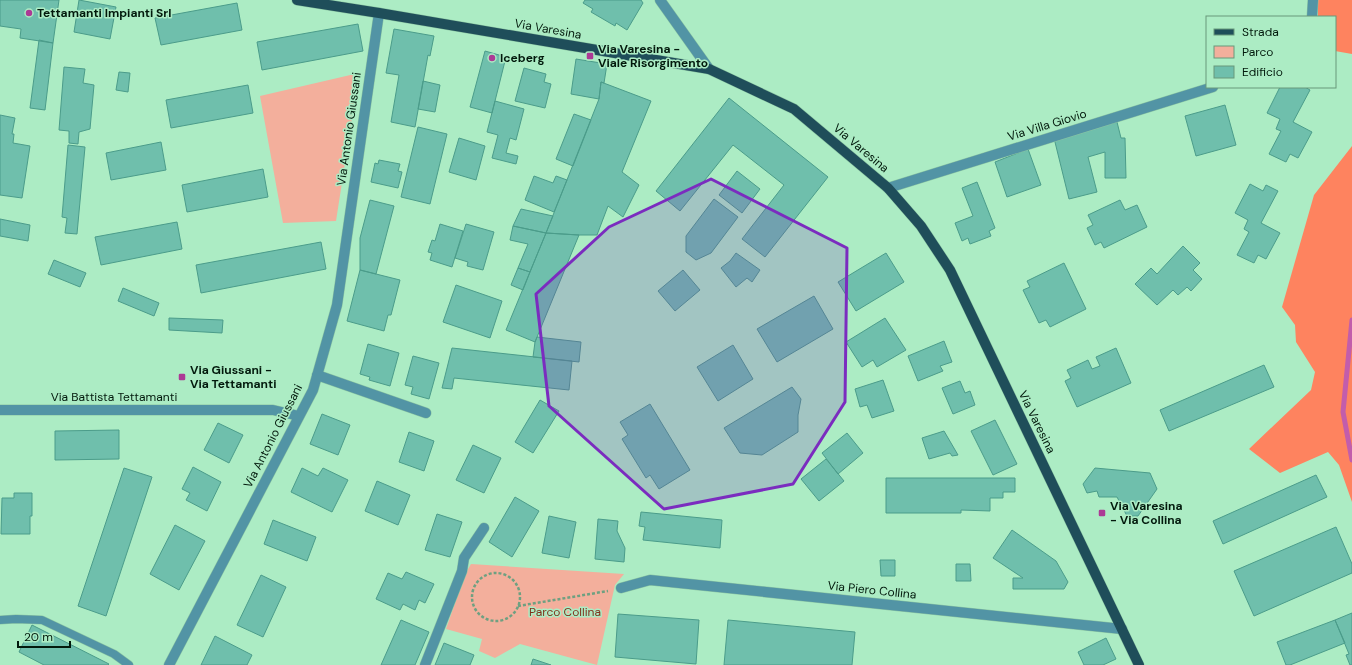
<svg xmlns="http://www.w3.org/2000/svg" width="1352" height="665" viewBox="0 0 1352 665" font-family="'DM Sans',sans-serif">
  <rect width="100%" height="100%" fill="#acecc4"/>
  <path fill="#f3af9c" d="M359,73L336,221L283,223L260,96Z
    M471,564L624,574L615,585L597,665L520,644L495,658L479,651L482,639L446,629L465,574Z"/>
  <path fill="#fe835f" d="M1318,0H1352V54L1335,51V17H1318Z
    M1352,146V502L1339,465L1328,452L1280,473L1249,449L1311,390L1315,372L1296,342L1295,325L1282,307L1314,195Z"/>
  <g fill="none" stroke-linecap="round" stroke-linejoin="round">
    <path stroke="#c25dab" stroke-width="5" d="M1352,320L1343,412L1352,460"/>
  </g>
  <path fill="#6fbfac" stroke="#4b9c8a" d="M0,0H59L53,43L20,38L21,29L0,26Z
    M79,0L116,7L110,39L74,32Z
    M585,0H641L643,3L627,30L616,23L615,26L591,12L593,9L583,3Z
    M237,3L242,30L161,45L155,18Z
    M358,24L363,51L262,70L257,42Z
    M394,29L434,36L430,56L428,55L415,127L391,122L399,75L386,73Z
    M39,40L53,43L45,110L30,108Z
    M485,51L506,57L492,113L470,107Z
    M576,59L607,64L604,83L601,82L599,99L571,94Z
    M64,67L85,69L83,83L94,85L90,129L79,132L78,144L69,143V131L59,130Z
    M524,68L546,74L544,82L551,84L545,108L515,101Z
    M119,72L130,73L128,92L116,90Z
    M423,81L440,85L435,112L418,109Z
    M601,82L651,101L622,172L639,185L623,217L608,206L597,235H579L546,233L599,99Z
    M248,85L253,113L171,128L166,100Z
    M1280,87H1305L1310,90L1293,122L1312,132L1298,158L1290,154L1286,162L1269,154L1281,131L1276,129L1280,119L1267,113Z
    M729,98L828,177L765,257L742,239L784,185L733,145L680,211L656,191Z
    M495,101L524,109L516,140L510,138L506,153L518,156L516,164L492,158L498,135L487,132Z
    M1225,105L1236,145L1196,156L1185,116Z
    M574,114L591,120L573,166L556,159Z
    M0,115L15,118L12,134H14L13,143L30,146L22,198L0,195Z
    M1117,122L1121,138H1125L1126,178H1105V152L1088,157L1097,192L1069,199L1054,138Z
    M418,127L447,134L430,204L401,197Z
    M459,138L485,146L476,180L449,172Z
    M161,142L166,170L111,180L106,153Z
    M68,145L85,147L77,234L65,233L67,218L62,217Z
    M1028,149L1041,185L1007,197L995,162Z
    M379,160L400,164L398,171L402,172L398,188L371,182L375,163L378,164Z
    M263,169L268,197L187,212L182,185Z
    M737,171L760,189L742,213L719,195Z
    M534,176L553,183L556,176L567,180L554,212L525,200Z
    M977,182L995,228L989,231L991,236L970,244L968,238L962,241L955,223L973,216L962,188Z
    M1250,184L1263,191L1266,185L1278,191L1261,223L1280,233L1266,259L1258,255L1254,263L1237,255L1249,232L1244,229L1248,220L1235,213Z
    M714,199L738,217L711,253L696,260L686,252V236Z
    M370,200L394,206L376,274L360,270V238Z
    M1120,200L1125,210L1137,205L1147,227L1104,248L1101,242L1095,245L1087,228L1093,225L1088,215Z
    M521,209L553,216L546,233L513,226Z
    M0,219L30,225L28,241L0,236Z
    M177,222L182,249L101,265L95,237Z
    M440,224L463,231L452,267L430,260L432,253L428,252L432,240L435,241Z
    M466,224L494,232L483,270L467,266L468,262L455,258Z
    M513,226L546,233L530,272L518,268L528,244L510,240Z
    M546,233L579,235L535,342L506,330Z
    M321,242L326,269L201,293L196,265Z
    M1183,246L1200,263L1193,270L1202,279L1191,291L1187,287L1178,295L1173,290L1157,305L1135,284L1151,268L1157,274Z
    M736,253L760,270L752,282L747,278L736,287L721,268L730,261Z
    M886,253L904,282L856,311L838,282Z
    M54,260L86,273L80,287L48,274Z
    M1064,263L1086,309L1050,327L1046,320L1039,323L1023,290L1030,287L1027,281Z
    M518,268L530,272L523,290L511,285Z
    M360,270L400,280L391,315H388L384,331L347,321Z
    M683,270L700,290L675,311L658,291Z
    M456,285L502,301L490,338L443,322Z
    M123,288L159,303L154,316L118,301Z
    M814,296L833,329L777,362L757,329Z
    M169,318L223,320L222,333L169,330Z
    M885,318L906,350L877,367L873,360L862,367L846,342Z
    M537,337L581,342L579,362L533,357L535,342Z
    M944,341L952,362L940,366L943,371L918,381L908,356Z
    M368,344L399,353L390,386L369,380L370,377L360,374Z
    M733,345L753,379L718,401L697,367Z
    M452,348L572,361L569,390L454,378L452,389L442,388Z
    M1116,348L1131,383L1077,407L1065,381L1071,378L1067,370L1088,360L1092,369L1100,366L1096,357Z
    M413,356L439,363L429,399L411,394L413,387L405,385Z
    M1264,365L1274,387L1169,431L1160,410Z
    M883,380L894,411L872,418L867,405L860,407L855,389Z
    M960,381L965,393L970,391L975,405L953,414L942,388Z
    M792,387L801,399L798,415V432L762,455L740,453L724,428Z
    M540,400L559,411L533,453L515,442Z
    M650,404L690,470L659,489L650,475L646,478L622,439L628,435L620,422Z
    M322,414L350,425L338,455L310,444Z
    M995,420L1017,464L993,475L971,431Z
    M218,423L243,435L229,463L204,450Z
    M119,430V459L55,460V431Z
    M944,431L958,455L952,456L950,453L929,459L922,438Z
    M409,432L434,441L424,471L399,462Z
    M847,433L863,453L838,474L822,453Z
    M473,445L501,458L484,493L456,480Z
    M826,459L844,481L819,501L801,479Z
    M193,467L221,482L207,511L186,500L190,493L182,489Z
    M124,468L152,477L106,616L78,606Z
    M302,468L318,476L323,468L348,480L332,512L291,492Z
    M1095,468L1150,473L1157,489L1138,516H1127L1117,497H1099L1097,491L1087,493L1083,484Z
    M1316,475L1327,497L1223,544L1213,521Z
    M886,478H1015V492H1003V498H990V511L961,510V513H886Z
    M377,481L410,495L398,525L365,511Z
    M14,493H32V516H30V534H1L2,498H14Z
    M515,497L539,511L512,557L489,542Z
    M641,512L722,520L720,548L643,540L645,527L639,526Z
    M437,514L462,522L450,557L425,550Z
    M549,516L576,522L569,558L542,553Z
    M598,519L618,521L617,531L625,548L624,562L595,559Z
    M273,520L316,537L307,561L264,544Z
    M175,525L205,541L179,590L150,574Z
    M1336,527L1352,564V573L1254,616L1234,571Z
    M1012,530L1056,561L1068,582L1064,589H1013V578H1023L993,558Z
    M880,560H895V576H881Z
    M956,564H970L971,581H956Z
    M406,572L434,584L425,603L419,600L415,610L403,604L400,610L376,599L388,573L402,579Z
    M261,575L286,587L263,637L237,625Z
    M1352,613V665H1350L1346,655L1349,654L1335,620Z
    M618,614L699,620L696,664L615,657Z
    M401,620L429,632L415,665H381Z
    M728,620L855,632L852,665H724Z
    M1335,620L1345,643L1290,665H1286L1277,642Z
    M32,625L109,664L108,665H44L19,652Z
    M215,636L252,655L247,665H201Z
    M1106,638L1116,659L1103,665H1084L1078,652Z
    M444,643L474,655L470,665H435Z
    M533,659L551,665H531Z"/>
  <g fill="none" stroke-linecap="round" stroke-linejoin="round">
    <defs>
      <path id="lane" d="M0,620L16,619L42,620L114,654L129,665"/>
      <path id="street" d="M660,0L709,69
        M1312,17L1313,0
        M888,188L1213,87
        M317,375L426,413
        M0,410H273L299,416
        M621,588L650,580L1122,629
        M169,665L313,390L337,305L379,13
        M425,665L462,571L464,558L484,528"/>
      <path id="primary" d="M297,0L379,13L709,69L794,109L888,188L921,226L950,270L1139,665"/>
    </defs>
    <use href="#lane" stroke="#8dc6a3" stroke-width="9"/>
    <use href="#street" stroke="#8dc6a3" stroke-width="11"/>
    <use href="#primary" stroke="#8dc6a3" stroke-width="11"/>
    <path stroke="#6ea081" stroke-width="2.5" stroke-dasharray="3 2" stroke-linecap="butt" d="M472 597a24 24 0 1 1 48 0a24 24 0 1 1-48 0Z
      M518,606L608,591"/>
    <use href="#lane" stroke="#5294a5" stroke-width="8"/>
    <use href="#street" stroke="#5294a5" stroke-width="10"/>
    <use href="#primary" stroke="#1f4e5a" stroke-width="10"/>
  </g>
  <path fill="#7b2cbf" fill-opacity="0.2" stroke="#7b2cbf" stroke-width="3" stroke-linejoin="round" d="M711,179L847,248L845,402L793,484L664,509L549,406L536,294L609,227Z"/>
  <g fill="#ac3a95" stroke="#acecc4" stroke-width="1.5">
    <circle cx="29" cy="13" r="4"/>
    <rect x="586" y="52" width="8" height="8" rx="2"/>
    <circle cx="492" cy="58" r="4"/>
    <rect x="178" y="373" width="8" height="8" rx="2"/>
    <rect x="1098" y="509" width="8" height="8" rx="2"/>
  </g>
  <g text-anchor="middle" stroke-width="3" stroke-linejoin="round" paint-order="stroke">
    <g font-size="12" font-weight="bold" fill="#02190c" stroke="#acecc4" text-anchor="start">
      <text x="37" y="17">Tettamanti Impianti Srl</text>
      <text x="598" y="53">Via Varesina -<tspan x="598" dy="14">Viale Risorgimento</tspan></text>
      <text x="500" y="62">Iceberg</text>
      <text x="190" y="374">Via Giussani -<tspan x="190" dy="14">Via Tettamanti</tspan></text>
      <text x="1110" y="510">Via Varesina<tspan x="1110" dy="14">- Via Collina</tspan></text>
    </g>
    <g font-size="12" fill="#02190c" stroke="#acecc4">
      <text transform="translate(548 29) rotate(10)" y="4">Via Varesina</text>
      <text transform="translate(1047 125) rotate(-17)" y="4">Via Villa Giovio</text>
      <text transform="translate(349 129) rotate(-82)" y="4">Via Antonio Giussani</text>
      <text transform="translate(861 148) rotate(40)" y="4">Via Varesina</text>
      <text x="114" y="401">Via Battista Tettamanti</text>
      <text transform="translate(1037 422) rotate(64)" y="4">Via Varesina</text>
      <text transform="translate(273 436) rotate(-63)" y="4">Via Antonio Giussani</text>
      <text transform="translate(872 590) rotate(6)" y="4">Via Piero Collina</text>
    </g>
    <g font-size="12" fill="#7f311b" stroke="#acecc4">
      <text x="565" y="616">Parco Collina</text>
    </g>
  </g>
  <rect x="1206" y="16" width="130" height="72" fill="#acecc4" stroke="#68987a"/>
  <rect x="1214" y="29" width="20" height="6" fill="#1f4e5a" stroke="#68987a"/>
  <text x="1242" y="36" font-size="12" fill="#02190c">Strada</text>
  <rect x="1214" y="46" width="20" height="12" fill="#f3af9c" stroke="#68987a"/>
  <text x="1242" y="56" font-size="12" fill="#02190c">Parco</text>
  <rect x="1214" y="66" width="20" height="12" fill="#6fbfac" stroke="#68987a"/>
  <text x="1242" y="76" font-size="12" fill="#02190c">Edificio</text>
  <path d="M18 641v6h52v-6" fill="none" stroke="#02190c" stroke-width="2"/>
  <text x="24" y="641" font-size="12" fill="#02190c" stroke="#acecc4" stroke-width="3" paint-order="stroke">20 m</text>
</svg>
